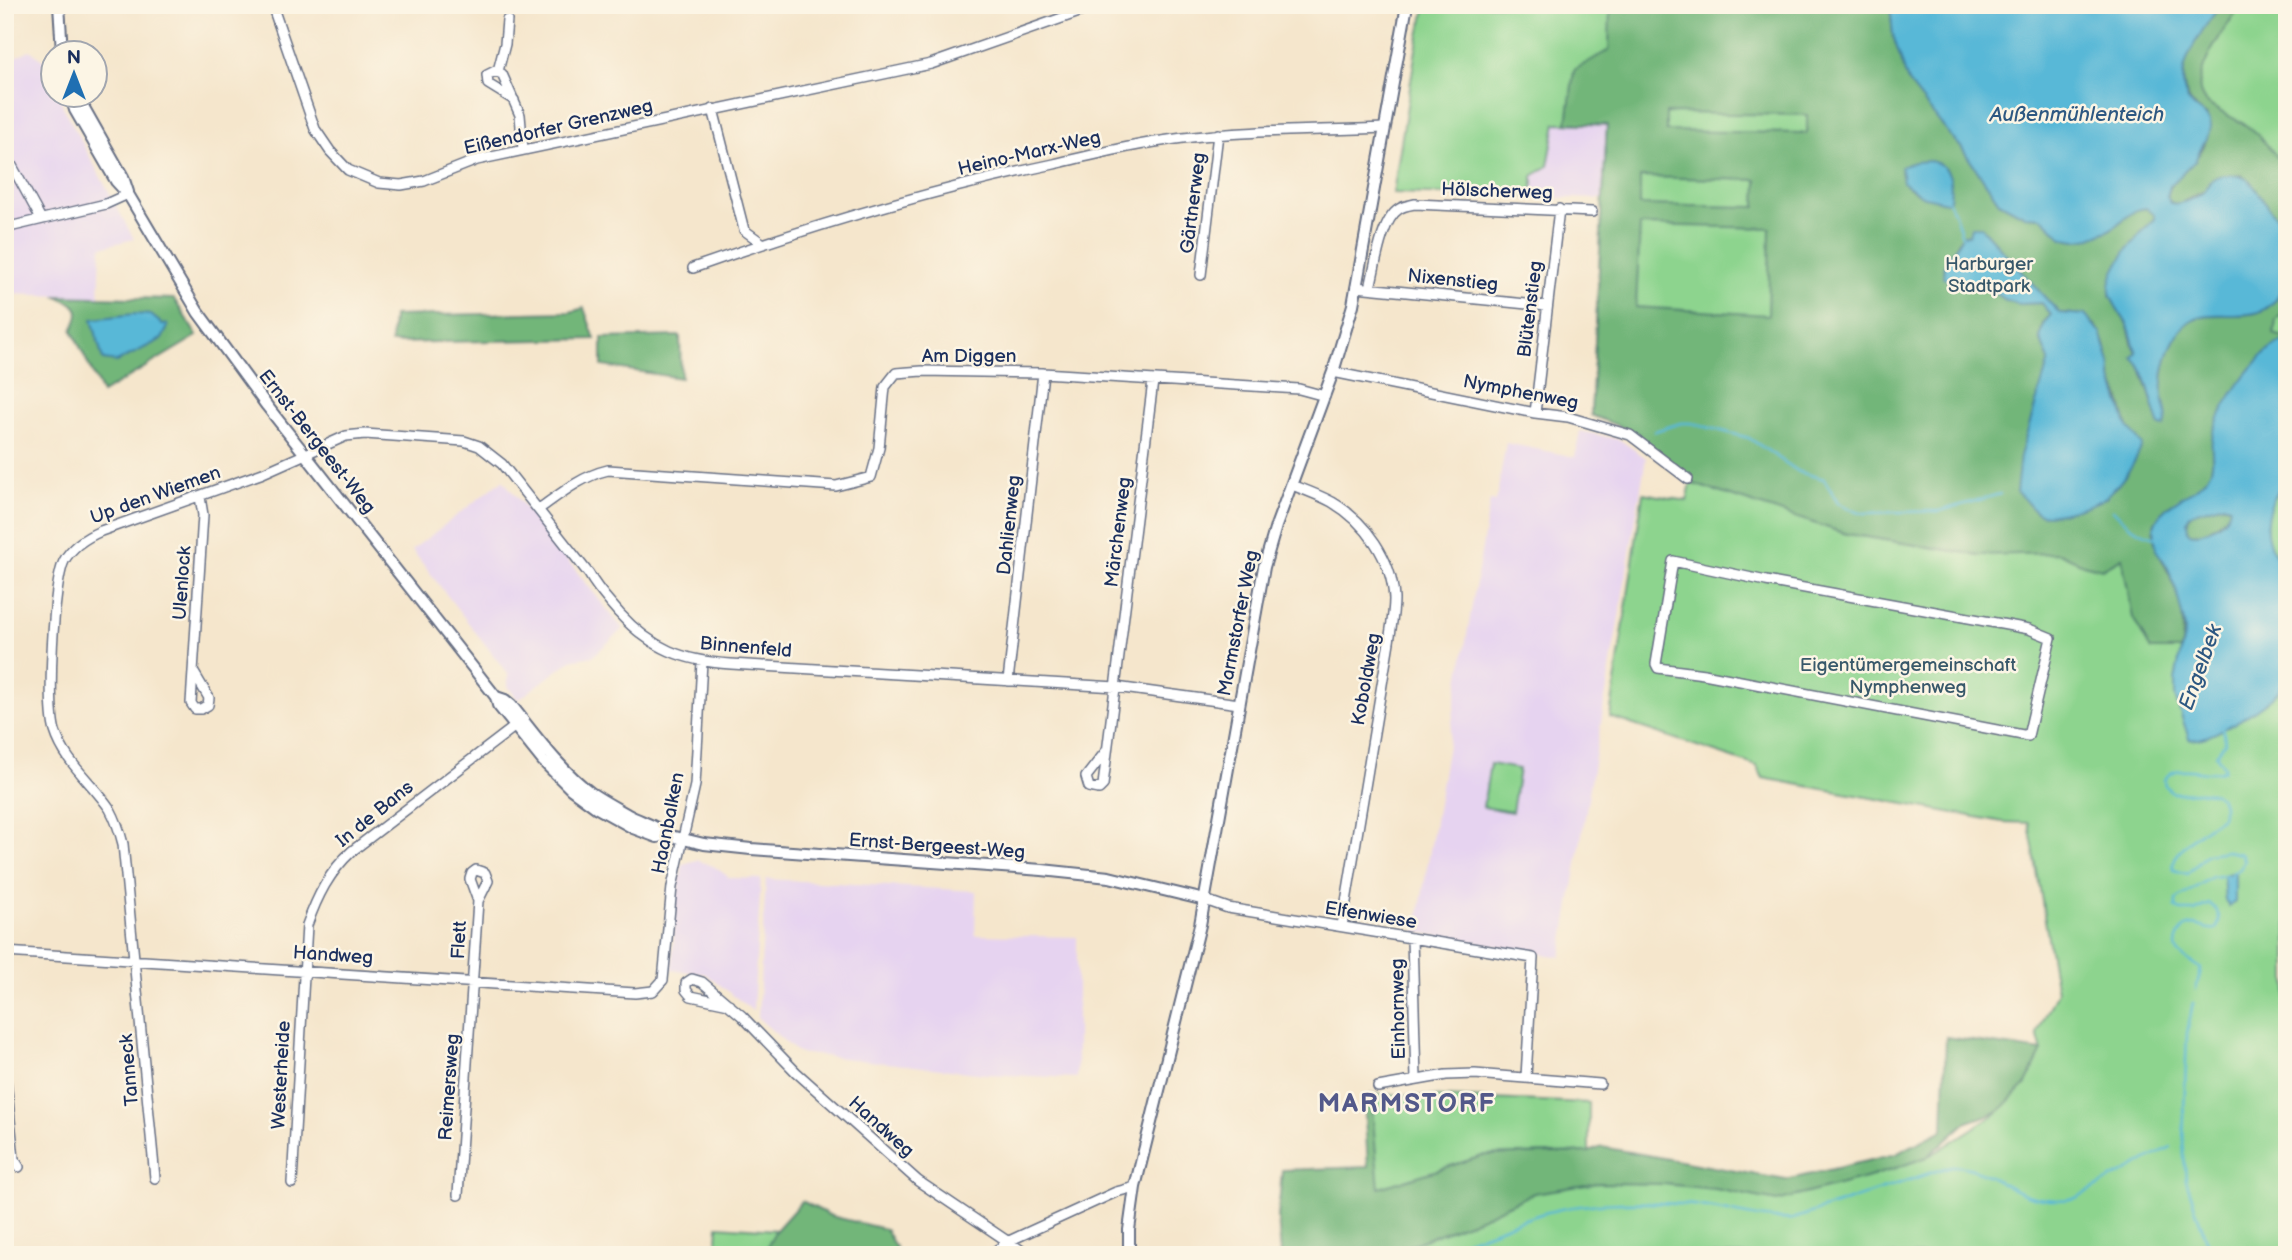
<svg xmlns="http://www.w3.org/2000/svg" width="2292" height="1260" viewBox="0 0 2292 1260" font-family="'Balsamiq Sans',sans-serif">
  <rect width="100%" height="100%" fill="#fcf5e5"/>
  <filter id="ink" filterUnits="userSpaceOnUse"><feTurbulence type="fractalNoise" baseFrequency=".0143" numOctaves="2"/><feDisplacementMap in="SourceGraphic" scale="14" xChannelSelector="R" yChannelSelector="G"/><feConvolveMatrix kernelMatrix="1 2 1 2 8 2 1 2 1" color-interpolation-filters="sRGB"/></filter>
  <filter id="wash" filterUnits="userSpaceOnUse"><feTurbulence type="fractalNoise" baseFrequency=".00686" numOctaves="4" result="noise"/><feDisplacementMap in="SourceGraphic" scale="28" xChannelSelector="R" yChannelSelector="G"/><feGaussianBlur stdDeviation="1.57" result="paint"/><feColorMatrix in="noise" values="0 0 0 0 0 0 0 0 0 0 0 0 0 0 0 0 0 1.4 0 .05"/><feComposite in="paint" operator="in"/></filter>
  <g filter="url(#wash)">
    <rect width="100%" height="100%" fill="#f5e6cc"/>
    <path fill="#e6d3f0" d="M30,50L45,62L52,76V94L59,95L64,109L134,239L101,247L99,297L5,294V62Z
      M1556,122L1607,124L1603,199L1533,197V176L1548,166Z
      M1580,431L1620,440L1646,458L1561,957L1416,932L1490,501L1496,502L1506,443L1575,457Z
      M503,480L623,629L593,656L571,660L518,700L508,687V674L412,550Z
      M697,860L715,867L730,878L761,879L753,1011L706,974L672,970L676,901L683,864Z
      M766,879L976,891L975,935L1077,937V1078L986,1074L798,1053L758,1018Z"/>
    <path fill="#8dd48e" stroke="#548276" stroke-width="2" d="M1426,5H2287V1255H1369L1531,1188L1642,1171L1798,1192L1933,1154L2000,1111L2042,1051L2037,1033L2057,992L2029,823L2003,822L1763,778L1757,766L1610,717L1643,493L1687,501L1691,483L1847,534L1979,555L1591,415L1607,124L1556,123L1548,166L1533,176V197L1393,193L1416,49Z
      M1490,764L1519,769L1512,812L1483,807Z
      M1371,1094L1589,1103V1152L1486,1155L1378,1189Z
      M718,1226L776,1230L768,1245L772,1255H716Z
      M382,1250L482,1255H383Z"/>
    <path fill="#72b679" stroke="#46726c" stroke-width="2" fill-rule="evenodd" d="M1610,5H1890L1893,35L1908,82L1949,134L1961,147L1999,202L2025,216L2041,217L2063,238L2077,240L2108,231L2136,209L2146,208L2154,214L2155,219C2130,242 2118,261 2110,295L2128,326L2132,343L2137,352L2133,358L2140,365L2160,426C2163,402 2160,375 2169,352C2173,341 2180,328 2190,321C2216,304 2264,333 2281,289L2287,288V309L2276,320L2274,334L2287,338V342H2281L2232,396L2212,438V464L2210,474L2195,490L2167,507L2155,522C2149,544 2166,565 2174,584C2183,606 2185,628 2181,650H2151L2133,618L2122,558L2102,569L2083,564L2059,553L1979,555L1847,534L1691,483L1629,430L1591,415L1607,125L1567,123L1574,70L1609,50ZM1666,113L1807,115V133L1666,131ZM1901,171L1946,202C1928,196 1903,194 1901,171ZM1640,177L1757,180L1756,207L1640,205ZM1640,225L1770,228L1768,315L1636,307ZM1981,227L2059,313C2102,312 2105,339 2111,374C2112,383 2118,391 2120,399C2123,408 2124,417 2128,426C2131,435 2139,439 2141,448C2133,464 2119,487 2105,497C2095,505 2048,519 2036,512C2030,508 2027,500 2022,495L2049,360L2040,338L2043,323L2051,315L2042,303L2019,304L2006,300L1985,286L1951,283L1943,268L1944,265L1963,234L1967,236Z
      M2221,5H2241C2229,23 2184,81 2205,101C2216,112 2234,117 2247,126C2262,137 2276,155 2287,170V232L2277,217L2242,175L2232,176L2181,203L2175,204L2168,201C2164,179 2201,163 2206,140C2208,133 2206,124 2207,116C2159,87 2195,37 2221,5Z
      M55,296L174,299L197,336L102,393L72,330C85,307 76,304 55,296Z
      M584,308L595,339L391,343L393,316L570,312Z
      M680,336L681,378L602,366V338Z
      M2216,504L2231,506L2228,515L2206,532L2192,534L2188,532L2187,525L2190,514Z
      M1946,1037L2042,1051L2026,1084L2000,1111L1965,1123L1927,1157L1873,1176L1777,1201L1715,1189L1663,1184L1599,1183L1534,1193L1478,1219L1385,1255H1281L1278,1217L1282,1170L1368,1167L1364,1099L1371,1096L1379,1188L1486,1155L1589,1152L1602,1147L1786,1180L1896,1154L1943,1130Z
      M802,1201L831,1216L885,1229L896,1248L897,1255H772L768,1245L776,1230Z"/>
    <path fill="#59b8d7" stroke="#3a749a" stroke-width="2" fill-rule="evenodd" d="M1890,5H2221C2203,28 2167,75 2191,104C2198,113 2211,115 2211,128L2195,161L2170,186L2167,197L2171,203C2180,205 2195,199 2202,193C2206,189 2209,183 2213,179C2222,172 2242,175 2250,181L2287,232V288L2281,290C2261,335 2210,300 2185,325C2168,344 2161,371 2163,396C2164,407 2170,417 2164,427L2160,426C2152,408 2147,368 2133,358L2137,352C2132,343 2132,334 2128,326C2123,315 2112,305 2110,292C2107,270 2139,233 2155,219L2154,214L2146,208L2136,210L2108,231L2091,238L2077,240L2063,238L2041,217L2025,216L1999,202L1961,147L1949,134L1908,82L1893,35Z
      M1930,161C1952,165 1952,180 1950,200L1946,202L1922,196L1903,182L1901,167L1914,162Z
      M1971,227H1981L2059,313L2085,315L2101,333L2111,366V376L2127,425L2142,445C2136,463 2121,482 2108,495C2100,504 2051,518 2040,514C2030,510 2025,497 2016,492L2020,456L2049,360L2040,338L2044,323L2051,315L2042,303L2019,304L2006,300L1985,286L1951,283L1943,277L1944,265L1964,234L1969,235Z
      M134,314L151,315L162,324H167L168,327L162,339L117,362L103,360L92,319Z
      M2282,342H2287V469C2284,483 2276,492 2271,505C2262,528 2267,552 2287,566V668C2285,675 2284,683 2280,689C2268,705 2207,744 2189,739L2175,696V680L2185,631L2184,623L2175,585L2167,566L2156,550L2154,527C2161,501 2194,497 2208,475C2216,464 2210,451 2212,438C2218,409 2255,355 2282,342ZM2223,504L2230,506C2230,522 2207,532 2193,534L2188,532L2187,521L2190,514Z
      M2235,872V902L2229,906L2225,900L2223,875Z"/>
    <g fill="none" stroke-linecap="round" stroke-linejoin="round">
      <path stroke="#59b8d7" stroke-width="2.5" d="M1948,201L1954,211L1962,236
        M1655,431L1681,423H1691L1749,438L1799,472L1824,479L1838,502L1847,508L1864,513L1940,511L2000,494
        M2113,510C2126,524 2138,533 2156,537
        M2223,727L2225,742L2216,755L2224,767V770C2205,778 2178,759 2164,780L2165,786L2173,793C2194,794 2230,782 2222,817C2207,827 2169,851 2174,870L2188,874L2207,854L2227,851L2241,854L2244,861L2240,869L2232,873
        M2196,990L2201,969C2190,958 2168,957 2179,935C2182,928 2186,926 2193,925C2202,925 2207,931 2216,929C2222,921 2219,910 2210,904L2194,911H2181L2176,907V900L2212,877L2226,875
        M2193,1003L2187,1034L2183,1141L2186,1180L2206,1240L2216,1252L2232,1255
        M1430,1255C1466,1241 1504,1225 1541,1214C1583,1201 1638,1202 1681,1204C1718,1205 1756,1222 1793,1219L1951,1166C1980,1165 2001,1185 2027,1195C2044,1201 2060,1201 2076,1198L2171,1147
        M2268,1255L2287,1249"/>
    </g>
  </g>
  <g filter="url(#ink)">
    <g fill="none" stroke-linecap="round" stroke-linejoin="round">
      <defs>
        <path id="minor" d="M272,5L315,129L330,151L348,170L379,183L401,185L424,181L477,160L931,64L1099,5
          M498,71L505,44L507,20
          M514,100L488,84L487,75L495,71L502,74L520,115L523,150
          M713,109L744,230L762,243
          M5,153L41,219
          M5,228L106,204L128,194
          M693,268C811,226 931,190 1054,164C1097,154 1140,143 1183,138C1250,130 1317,131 1384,128
          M1201,275L1218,134
          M1356,287L1547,306
          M1370,288C1375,268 1381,220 1399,209C1403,206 1410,205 1415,204L1592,212
          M1333,372L1535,413L1568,417L1630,435L1688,479
          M1535,413L1559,209
          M1292,485C1305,490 1319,495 1332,502C1366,522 1392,559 1394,599C1394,613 1391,628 1389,642L1342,926
          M539,509C560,494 582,476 608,470L836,486L871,477L879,448L885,387L896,373L922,371L1043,373L1299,389L1325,396
          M1673,561L1766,581L2029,629L2051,638L2028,736L1704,674L1658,668L1656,664Z
          M193,671L209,698L208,705L201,709H195L191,703L203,515L200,497
          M1008,681L1043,373
          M1107,750L1086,777L1089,787L1099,789L1103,785L1153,381
          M1205,900L1228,908L1533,958L1526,1077
          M1412,938L1416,1079
          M5,952L635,993L653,991L663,980L672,887L695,785L702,662
          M729,1004L691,996L686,990V983L692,979L702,982L742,1016L796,1072L918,1181L1028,1255
          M5,1070L14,1159L19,1167
          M1378,1087L1446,1075L1475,1074L1600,1084
          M155,1178L123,844C120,832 116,820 110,809C92,782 65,763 55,731C47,705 53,584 64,561C72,546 87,537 101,531L263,473L346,436L365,434L464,441L479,446L502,464L589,574C597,589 608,600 619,613C652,649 683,661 731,664L1116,687L1239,704
          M292,1183L307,925C317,897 329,872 352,851L518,724
          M458,1195L478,901L488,881L485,873L476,870L472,873L470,879L478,901
          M990,1255L1009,1241L1116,1192L1135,1187"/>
        <path id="tertiary" d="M59,5L62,52
          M70,94L75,110L116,181L128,194L198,312L267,406L496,697L498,705L543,761L571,789L597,808L633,828L657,837L666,835L704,844L751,849L1042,870L1109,877L1205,900
          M76,94L123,177L128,192
          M496,697L505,700L511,705C536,736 559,769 591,793C603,801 616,808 628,815C641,822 656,825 666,835
          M1129,1255V1230L1135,1187L1200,925L1264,567L1276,526L1333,372L1353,305L1407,5"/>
      </defs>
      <use href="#minor" stroke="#676f84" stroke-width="12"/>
      <use href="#tertiary" stroke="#676f84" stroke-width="14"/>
      <use href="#minor" stroke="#fff" stroke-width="9"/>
      <use href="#tertiary" stroke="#fff" stroke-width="10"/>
    </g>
  </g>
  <g text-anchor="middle" stroke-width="5" stroke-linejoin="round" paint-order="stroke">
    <g font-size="19" fill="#1b2f5e" stroke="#fcf5e5">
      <text transform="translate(558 126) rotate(-13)" y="7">Eißendorfer Grenzweg</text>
      <text transform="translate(1029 152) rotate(-13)" y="7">Heino-Marx-Weg</text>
      <text transform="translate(1497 190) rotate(2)" y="7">Hölscherweg</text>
      <text transform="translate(1192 203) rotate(-83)" y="7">Gärtnerweg</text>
      <text transform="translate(1453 279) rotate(6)" y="7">Nixenstieg</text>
      <text transform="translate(1529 309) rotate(-83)" y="7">Blütenstieg</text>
      <text x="969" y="362">Am Diggen</text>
      <text transform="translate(1521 391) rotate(11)" y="7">Nymphenweg</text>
      <text transform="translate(318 441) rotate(52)" y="7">Ernst-Bergeest-Weg</text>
      <text transform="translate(155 494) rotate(-20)" y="7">Up den Wiemen</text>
      <text transform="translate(1008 525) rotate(-84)" y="7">Dahlienweg</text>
      <text transform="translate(1117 532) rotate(-83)" y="7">Märchenweg</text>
      <text transform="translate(181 583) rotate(-86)" y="7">Ulenlock</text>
      <text transform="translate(1237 623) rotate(-79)" y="7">Marmstorfer Weg</text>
      <text transform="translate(746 646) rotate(5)" y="7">Binnenfeld</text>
      <text transform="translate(1365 679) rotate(-80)" y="7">Koboldweg</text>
      <text transform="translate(374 813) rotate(-39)" y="7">In de Bans</text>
      <text transform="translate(667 823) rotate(-79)" y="7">Haanbalken</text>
      <text transform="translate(937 845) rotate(4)" y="7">Ernst-Bergeest-Weg</text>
      <text transform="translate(1371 914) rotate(9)" y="7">Elfenwiese</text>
      <text transform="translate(458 940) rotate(-87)" y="7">Flett</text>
      <text transform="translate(333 954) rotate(4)" y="7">Handweg</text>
      <text transform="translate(1397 1009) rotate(-91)" y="7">Einhornweg</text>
      <text transform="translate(128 1070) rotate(-95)" y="7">Tanneck</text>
      <text transform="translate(280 1075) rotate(-87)" y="7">Westerheide</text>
      <text transform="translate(448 1087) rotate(-86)" y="7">Reimersweg</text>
      <text transform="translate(882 1126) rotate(42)" y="7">Handweg</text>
    </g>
    <g font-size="19" fill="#38586a" stroke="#fcf5e5">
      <text x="1989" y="270">Harburger<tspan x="1989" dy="22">Stadtpark</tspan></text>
      <text x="1908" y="671">Eigentümergemeinschaft<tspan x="1908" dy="22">Nymphenweg</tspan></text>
    </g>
    <g font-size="21" font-style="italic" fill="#2e5882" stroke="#fcf5e5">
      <text x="2077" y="121">Außenmühlenteich</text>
      <text transform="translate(2200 667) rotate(-70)" y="7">Engelbek</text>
    </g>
    <g font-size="26" font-weight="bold" letter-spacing="2" fill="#53598a" stroke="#fcf5e5">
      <text x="1407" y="1112">MARMSTORF</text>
    </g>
  </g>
  <rect width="2292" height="1260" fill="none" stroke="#fcf5e5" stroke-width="28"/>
  <g transform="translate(74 74)"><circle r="33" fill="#fcf5e5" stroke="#a2a6af" stroke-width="2"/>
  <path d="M0-5L12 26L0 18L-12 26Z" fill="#1f6fb2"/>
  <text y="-10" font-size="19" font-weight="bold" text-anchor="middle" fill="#1b2f5e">N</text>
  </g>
</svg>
